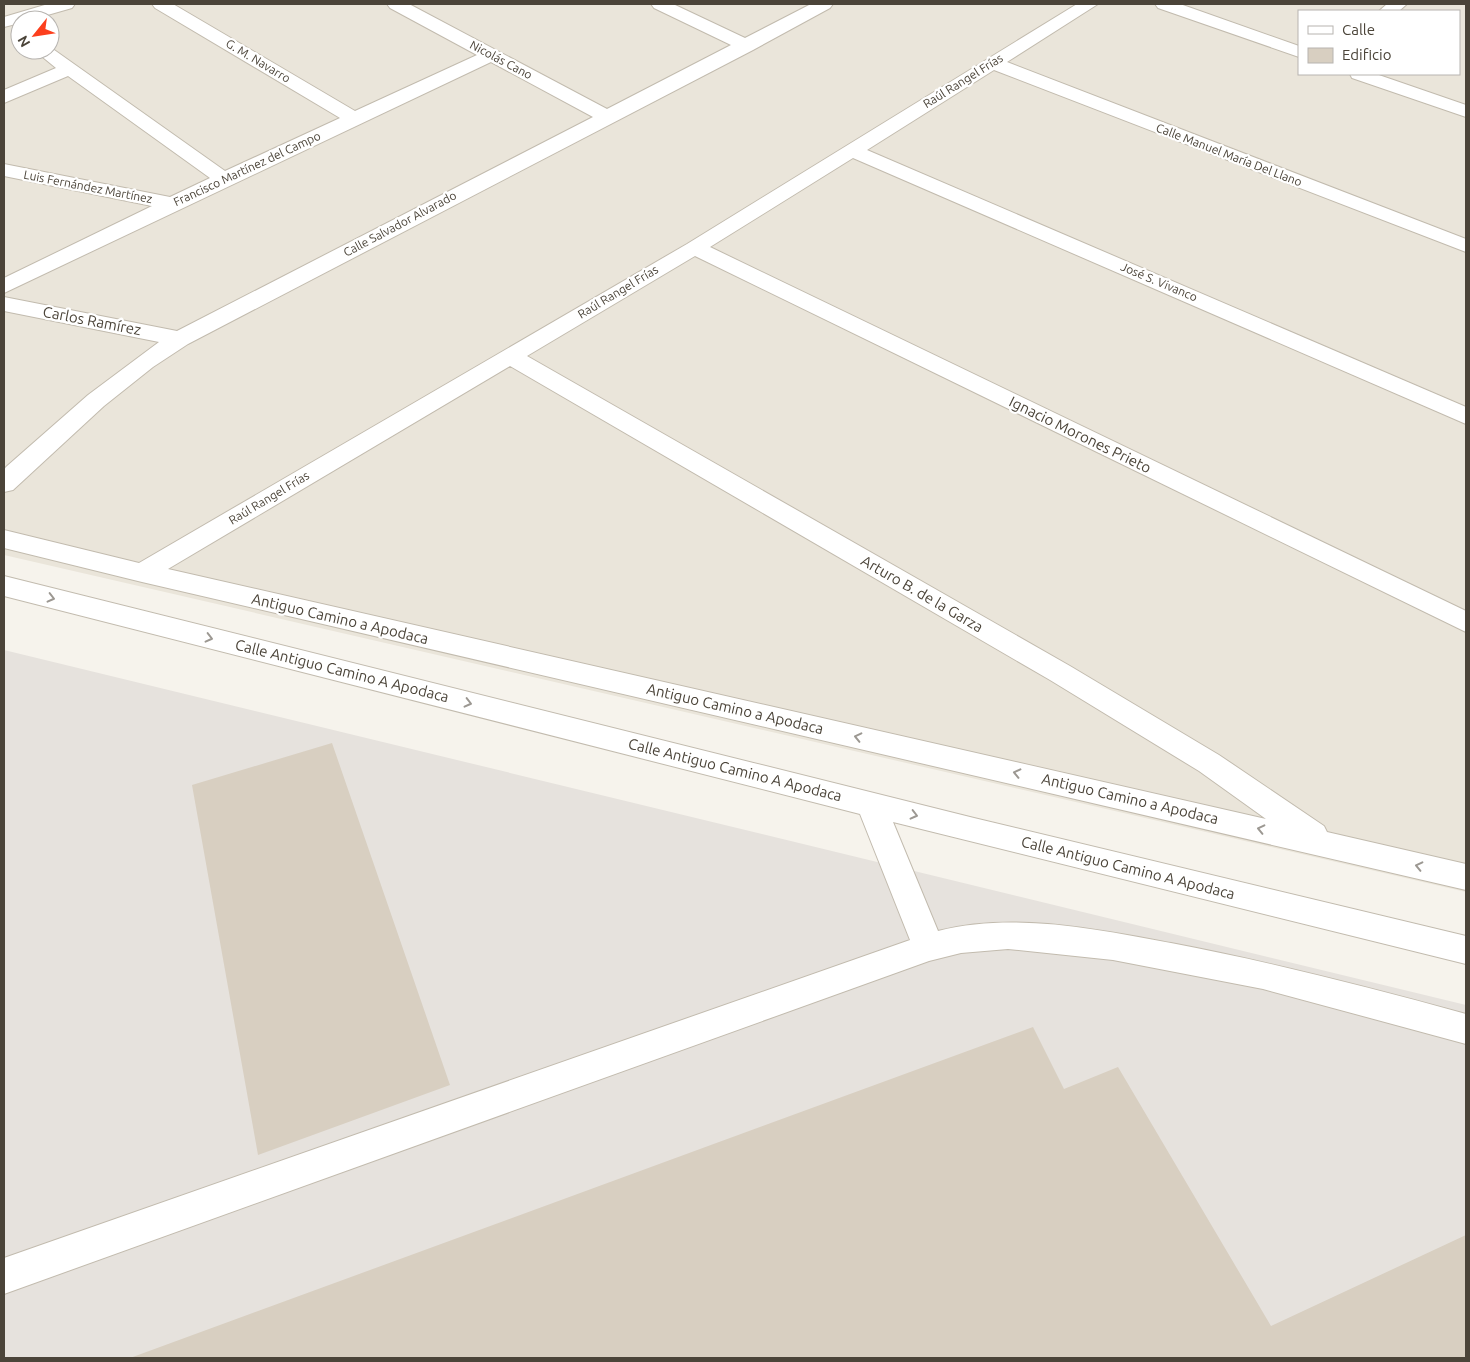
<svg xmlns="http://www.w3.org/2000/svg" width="1470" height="1362" viewBox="0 0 1470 1362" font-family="Ubuntu,sans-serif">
  <rect width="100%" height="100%" fill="#f6f3ec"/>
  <path fill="#eae5da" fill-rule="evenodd" d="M4,4H1466V892L4,555ZM1299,11H1459V74H1299ZM20,20H50V50H20Z"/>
  <path fill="#e6e2dd" d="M4,650L1466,1005V1358H4Z"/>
  <path fill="#d8cfc1" d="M332,743L450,1085L258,1155L192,785Z
    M1033,1027L1064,1089L1118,1067L1271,1326L1466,1235V1358H130Z"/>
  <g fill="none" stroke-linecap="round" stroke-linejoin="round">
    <defs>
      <path id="minor" d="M48,4H75L72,8L30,20H20V23L4,27V17Z
        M152,4H173L355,111L477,55L390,8L387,4H409L607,109L731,45L654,8L651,4H673L745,38L811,4H833L830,8L753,50L188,344L153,367L104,406L13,490L4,492V470L6,467L88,395L159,342L4,311V297L177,331L593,117L491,62L4,293V278L152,206L4,176V164L170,197L210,178L68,76L4,103V90L56,68L34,50H50V47L225,171L340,118L155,8Z
        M1077,4H1098L1007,62L1466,239V252L994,70L867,150L1466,407V424L853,158L710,247L1466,611V632L695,256L527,356L1070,666L1219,755L1324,826L1327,832L1466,864V890L142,582L4,548V530L139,563L687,244ZM510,366L1050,680L1199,771L1266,819L168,569Z
        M1155,4H1180L1299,46V57L1158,8Z
        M1387,4H1407L1399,11H1379Z
        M1350,74H1376L1466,105V117L1352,78Z
        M4,576L974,818L1466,936V964L893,822L938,931C1014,912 1095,929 1171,943C1271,962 1368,987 1466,1014V1044L1263,989L1113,960L1008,949L961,953L929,961L4,1294V1258L910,940L860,814L4,596Z"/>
    </defs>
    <use href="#minor" stroke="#c2bbae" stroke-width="2"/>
    <use href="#minor" fill="#fff" fill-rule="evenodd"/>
  </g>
  <defs><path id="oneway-chevron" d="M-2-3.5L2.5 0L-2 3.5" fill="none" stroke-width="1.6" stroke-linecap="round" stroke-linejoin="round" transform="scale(1.25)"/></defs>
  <g stroke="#9c9892">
    <use href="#oneway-chevron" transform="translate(51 598) rotate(14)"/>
    <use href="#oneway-chevron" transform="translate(209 638) rotate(14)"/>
    <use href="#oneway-chevron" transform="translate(468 703) rotate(14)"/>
    <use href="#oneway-chevron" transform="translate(858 737) rotate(-167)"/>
    <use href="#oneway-chevron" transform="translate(1017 773) rotate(-167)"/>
    <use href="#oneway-chevron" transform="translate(914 815) rotate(14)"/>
    <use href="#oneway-chevron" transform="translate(1261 829) rotate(-167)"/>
    <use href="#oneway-chevron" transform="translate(1419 866) rotate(-167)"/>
  </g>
  <g text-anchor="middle" stroke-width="4.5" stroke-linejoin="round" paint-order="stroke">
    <g font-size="12" fill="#4b4439" stroke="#fff">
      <text transform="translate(501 60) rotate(28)" y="4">Nicolás Cano</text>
      <text transform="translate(258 61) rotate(31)" y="4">G. M. Navarro</text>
      <text transform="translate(963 81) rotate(-32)" y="4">Raúl Rangel Frías</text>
      <text transform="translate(1229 155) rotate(21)" y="4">Calle Manuel María Del Llano</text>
      <text transform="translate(247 169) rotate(-25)" y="4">Francisco Martínez del Campo</text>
      <text transform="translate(88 187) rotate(11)" y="4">Luis Fernández Martínez</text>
      <text transform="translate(400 224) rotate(-28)" y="4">Calle Salvador Alvarado</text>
      <text transform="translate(1159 282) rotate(23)" y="4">José S. Vivanco</text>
      <text transform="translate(618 292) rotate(-31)" y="4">Raúl Rangel Frías</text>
      <text transform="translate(269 498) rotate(-31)" y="4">Raúl Rangel Frías</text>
    </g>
    <g font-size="15" fill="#4b4439" stroke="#fff">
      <text transform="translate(92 321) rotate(11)" y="5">Carlos Ramírez</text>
      <text transform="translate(1080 435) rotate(26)" y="5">Ignacio Morones Prieto</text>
      <text transform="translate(922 594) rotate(30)" y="5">Arturo B. de la Garza</text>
      <text transform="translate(340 619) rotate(13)" y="5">Antiguo Camino a Apodaca</text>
      <text transform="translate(342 671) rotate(14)" y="5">Calle Antiguo Camino A Apodaca</text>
      <text transform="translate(735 709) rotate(13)" y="5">Antiguo Camino a Apodaca</text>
      <text transform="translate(735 770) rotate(14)" y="5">Calle Antiguo Camino A Apodaca</text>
      <text transform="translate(1130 799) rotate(13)" y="5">Antiguo Camino a Apodaca</text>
      <text transform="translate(1128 868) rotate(14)" y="5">Calle Antiguo Camino A Apodaca</text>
    </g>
  </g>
  <rect width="1470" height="1362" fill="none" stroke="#4b4439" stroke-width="10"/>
  <rect x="1298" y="10" width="162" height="65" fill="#ffffff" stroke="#b7b4b0"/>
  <rect x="1308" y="26" width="25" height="8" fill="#ffffff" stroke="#b7b4b0"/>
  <text x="1342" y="35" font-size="15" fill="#4b4439">Calle</text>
  <rect x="1308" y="48" width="25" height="15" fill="#d8cfc1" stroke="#b7b4b0"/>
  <text x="1342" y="60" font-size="15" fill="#4b4439">Edificio</text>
  <g transform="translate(35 35) rotate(240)"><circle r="24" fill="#ffffff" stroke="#b7b4b0"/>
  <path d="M0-4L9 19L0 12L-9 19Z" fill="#fc3f1d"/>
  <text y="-8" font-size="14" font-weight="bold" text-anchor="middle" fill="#4b4439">N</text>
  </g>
</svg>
